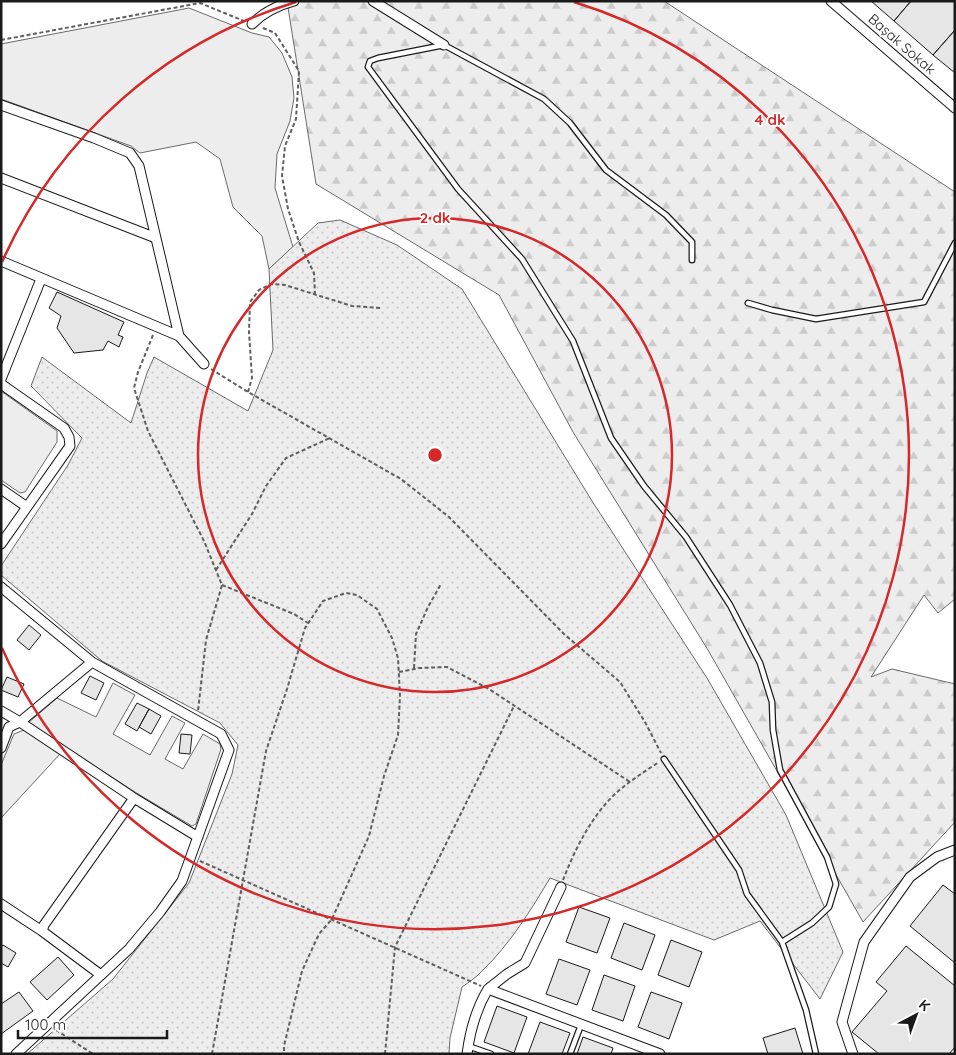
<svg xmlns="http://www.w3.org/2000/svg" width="956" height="1055" viewBox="0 0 956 1055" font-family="Quicksand,sans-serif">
  <defs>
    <pattern id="forest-firs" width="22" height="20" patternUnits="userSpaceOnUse" patternTransform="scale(1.25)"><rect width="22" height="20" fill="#ededed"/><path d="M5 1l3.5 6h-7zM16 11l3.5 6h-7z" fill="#cbcbcb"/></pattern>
    <pattern id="park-dots" width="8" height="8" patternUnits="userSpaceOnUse" patternTransform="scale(1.25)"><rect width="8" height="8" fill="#ededed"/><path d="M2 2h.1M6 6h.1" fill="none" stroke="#cbcbcb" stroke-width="1.8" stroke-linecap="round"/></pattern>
  </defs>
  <rect width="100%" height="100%" fill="#fff"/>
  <path fill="#ededed" stroke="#6a6a6a" d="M189,8L252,33L269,37L282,53L292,77L294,98L290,121L277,154L275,188L293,247L269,269L262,236L233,207L220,159L196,142L140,153L131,146L1,99V44Z
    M1,391L57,431V442L25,492L20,493L1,480Z
    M113,683L135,695L113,734L150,755L172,716L185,723L165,759L183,769L203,734L220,744L221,749L196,824L192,826L138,794L28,723L57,698L96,717Z
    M24,730L60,754L1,818V765L14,734Z"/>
  <path fill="url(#forest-firs)" stroke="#6a6a6a" d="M287,1H664L955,192V599L938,613L924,595L871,677L892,669L955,684V822L863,922L708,650L573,432L499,295L316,184Z"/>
  <path fill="url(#park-dots)" stroke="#6a6a6a" d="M340,220L397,245L462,289L592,501L707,678L786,815L843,952L820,999L760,921L714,940L550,878C531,910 510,944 483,970C477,977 469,982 462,987L450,1038L449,1054H27L113,979L189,883L232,774L238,745L220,723L102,661L1,575V566L68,465L82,438L31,386L42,357L131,423L147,373L154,357L248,411L273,350L269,269L318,223Z"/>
  <path fill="#e6e6e6" stroke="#1a1a1a" d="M871,1H911L894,21Z
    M911,1H955V30L933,55L894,21Z
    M955,30V73L933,55Z
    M57,292L124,322L118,335L123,337L119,347L108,341L103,350L74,353L57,328L61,316L49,308Z
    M29,625L41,635L29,650L17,640Z
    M90,676L104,683L96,700L81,693Z
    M7,677L24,684L18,697L1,690Z
    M137,703L149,709L137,731L125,724Z
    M149,709L161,716L151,734L139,727Z
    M181,734L192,735L190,754L179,753Z
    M943,885L955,894V963L910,926Z
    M579,907L610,918L597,953L566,942Z
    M624,923L655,935L642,970L611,958Z
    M671,940L702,952L689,987L658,975Z
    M3,945L16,953L8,967L1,963V947Z
    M906,946L955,986V1047L949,1054H879L852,1032L887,991L876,982Z
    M58,957L74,975L47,1000L30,982Z
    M559,959L590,970L577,1005L546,994Z
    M604,975L635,986L623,1021L592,1010Z
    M19,992L33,1011L1,1034V1004Z
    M651,992L682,1003L669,1039L638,1027Z
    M497,1006L527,1017L514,1053L484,1042Z
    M540,1022L570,1033L562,1054H528Z
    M795,1028L803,1054H768L763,1038Z
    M583,1037L613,1048L611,1054H577Z"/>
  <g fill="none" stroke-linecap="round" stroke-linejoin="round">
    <defs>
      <path id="service" d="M692,260V242L666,215L606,170L570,123L544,99L444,45L378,58L370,61L368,67L458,189L522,259L573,341L611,438L644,486L686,537L730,605L760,663L772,702L773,730L780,770L827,857L836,884L829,907L812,923L782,942
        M748,303L772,310L816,319L924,302L955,243
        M664,759L739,870L747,894L782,942L806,1010L816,1054
        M468,1046L491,1054
        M570,1054L581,1025"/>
      <path id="minor" d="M373,1L444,45
        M831,1L955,108
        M252,24C264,12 279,5 294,1
        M1,105L94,138L130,153L139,166L179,336
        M1,178L156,238
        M1,261L179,336L204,364
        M1,379L41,279
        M1,384L64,428L69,437L70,446L1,544
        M1,489L27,507
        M1,587L92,662L221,734L229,750L182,881L160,912L129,949L16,1054
        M1,711L20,722L134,798L198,837
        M1,748L9,727L20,722L92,662
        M1,904L42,931L101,975
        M42,931L44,925L134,798
        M488,989L507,974L525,963L561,887
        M467,1054C470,1031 476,1009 488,989L660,1054
        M853,1054L842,1022L864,942L910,877L937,857L955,850"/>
    </defs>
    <use href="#service" stroke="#1a1a1a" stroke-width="7"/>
    <use href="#minor" stroke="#1a1a1a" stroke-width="11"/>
    <path stroke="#5f5f5f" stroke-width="2" stroke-dasharray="4 2.5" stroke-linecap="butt" d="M263,28L275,33L299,71L296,119L285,146L282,176L288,209L299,242L314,273L315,295
      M1,40L200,3L244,21
      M153,335L138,372L134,388L148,431L204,541L222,585L206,640L198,711
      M211,369L248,392L401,479L449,517L564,634L620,682L645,722L661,753
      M248,392L252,378L249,332L250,302L259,290L271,284L285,285L352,306L381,308
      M216,570L252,514L266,486L286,458L330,438
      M222,585L294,614L308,623
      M414,668L416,634L428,607L441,584
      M399,672L419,668L447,667L489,689L630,782
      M200,861L481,986
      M563,880C575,849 591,817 615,794C628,782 644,772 659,762
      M56,1030L93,1054
      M212,1054L266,751L287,689L305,628L323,601L346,593L357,595L377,609L392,638L398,658L400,696L398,735L384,776L369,836L332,919L319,934L302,971L284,1046V1054
      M385,1054L395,947L514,706"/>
    <use href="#service" stroke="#fff" stroke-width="4.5"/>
    <use href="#minor" stroke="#fff" stroke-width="9"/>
  </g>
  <g fill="none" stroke="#d62828" stroke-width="2.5">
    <circle cx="435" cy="455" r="237"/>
    <path d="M2 262A474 474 0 0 1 296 2M574 2A474 474 0 1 1 2 648"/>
  </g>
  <g text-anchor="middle" stroke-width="4" stroke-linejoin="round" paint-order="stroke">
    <g font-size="14" fill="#1a1a1a" stroke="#fff">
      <text transform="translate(902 44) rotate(41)" y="5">Başak Sokak</text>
    </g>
  </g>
  <circle cx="435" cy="455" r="8" fill="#d62828" stroke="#fff" stroke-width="2.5"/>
  <g font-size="15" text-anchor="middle" font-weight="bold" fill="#d62828" stroke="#fff" stroke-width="4" stroke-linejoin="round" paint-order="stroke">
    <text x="770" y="125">4 dk</text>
    <text x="435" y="223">2 dk</text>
  </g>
  <rect width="956" height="1055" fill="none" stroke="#1a1a1a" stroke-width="5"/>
  <g transform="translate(916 1015) rotate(41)" stroke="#ffffff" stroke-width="4" paint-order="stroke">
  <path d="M0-4L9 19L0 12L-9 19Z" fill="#1a1a1a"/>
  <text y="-8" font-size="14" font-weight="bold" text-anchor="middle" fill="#1a1a1a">K</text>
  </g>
  <path d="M18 1030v8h149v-8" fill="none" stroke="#1a1a1a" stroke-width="2.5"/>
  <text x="25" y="1030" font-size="15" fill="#1a1a1a" stroke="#ffffff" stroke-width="4" paint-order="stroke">100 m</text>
</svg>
